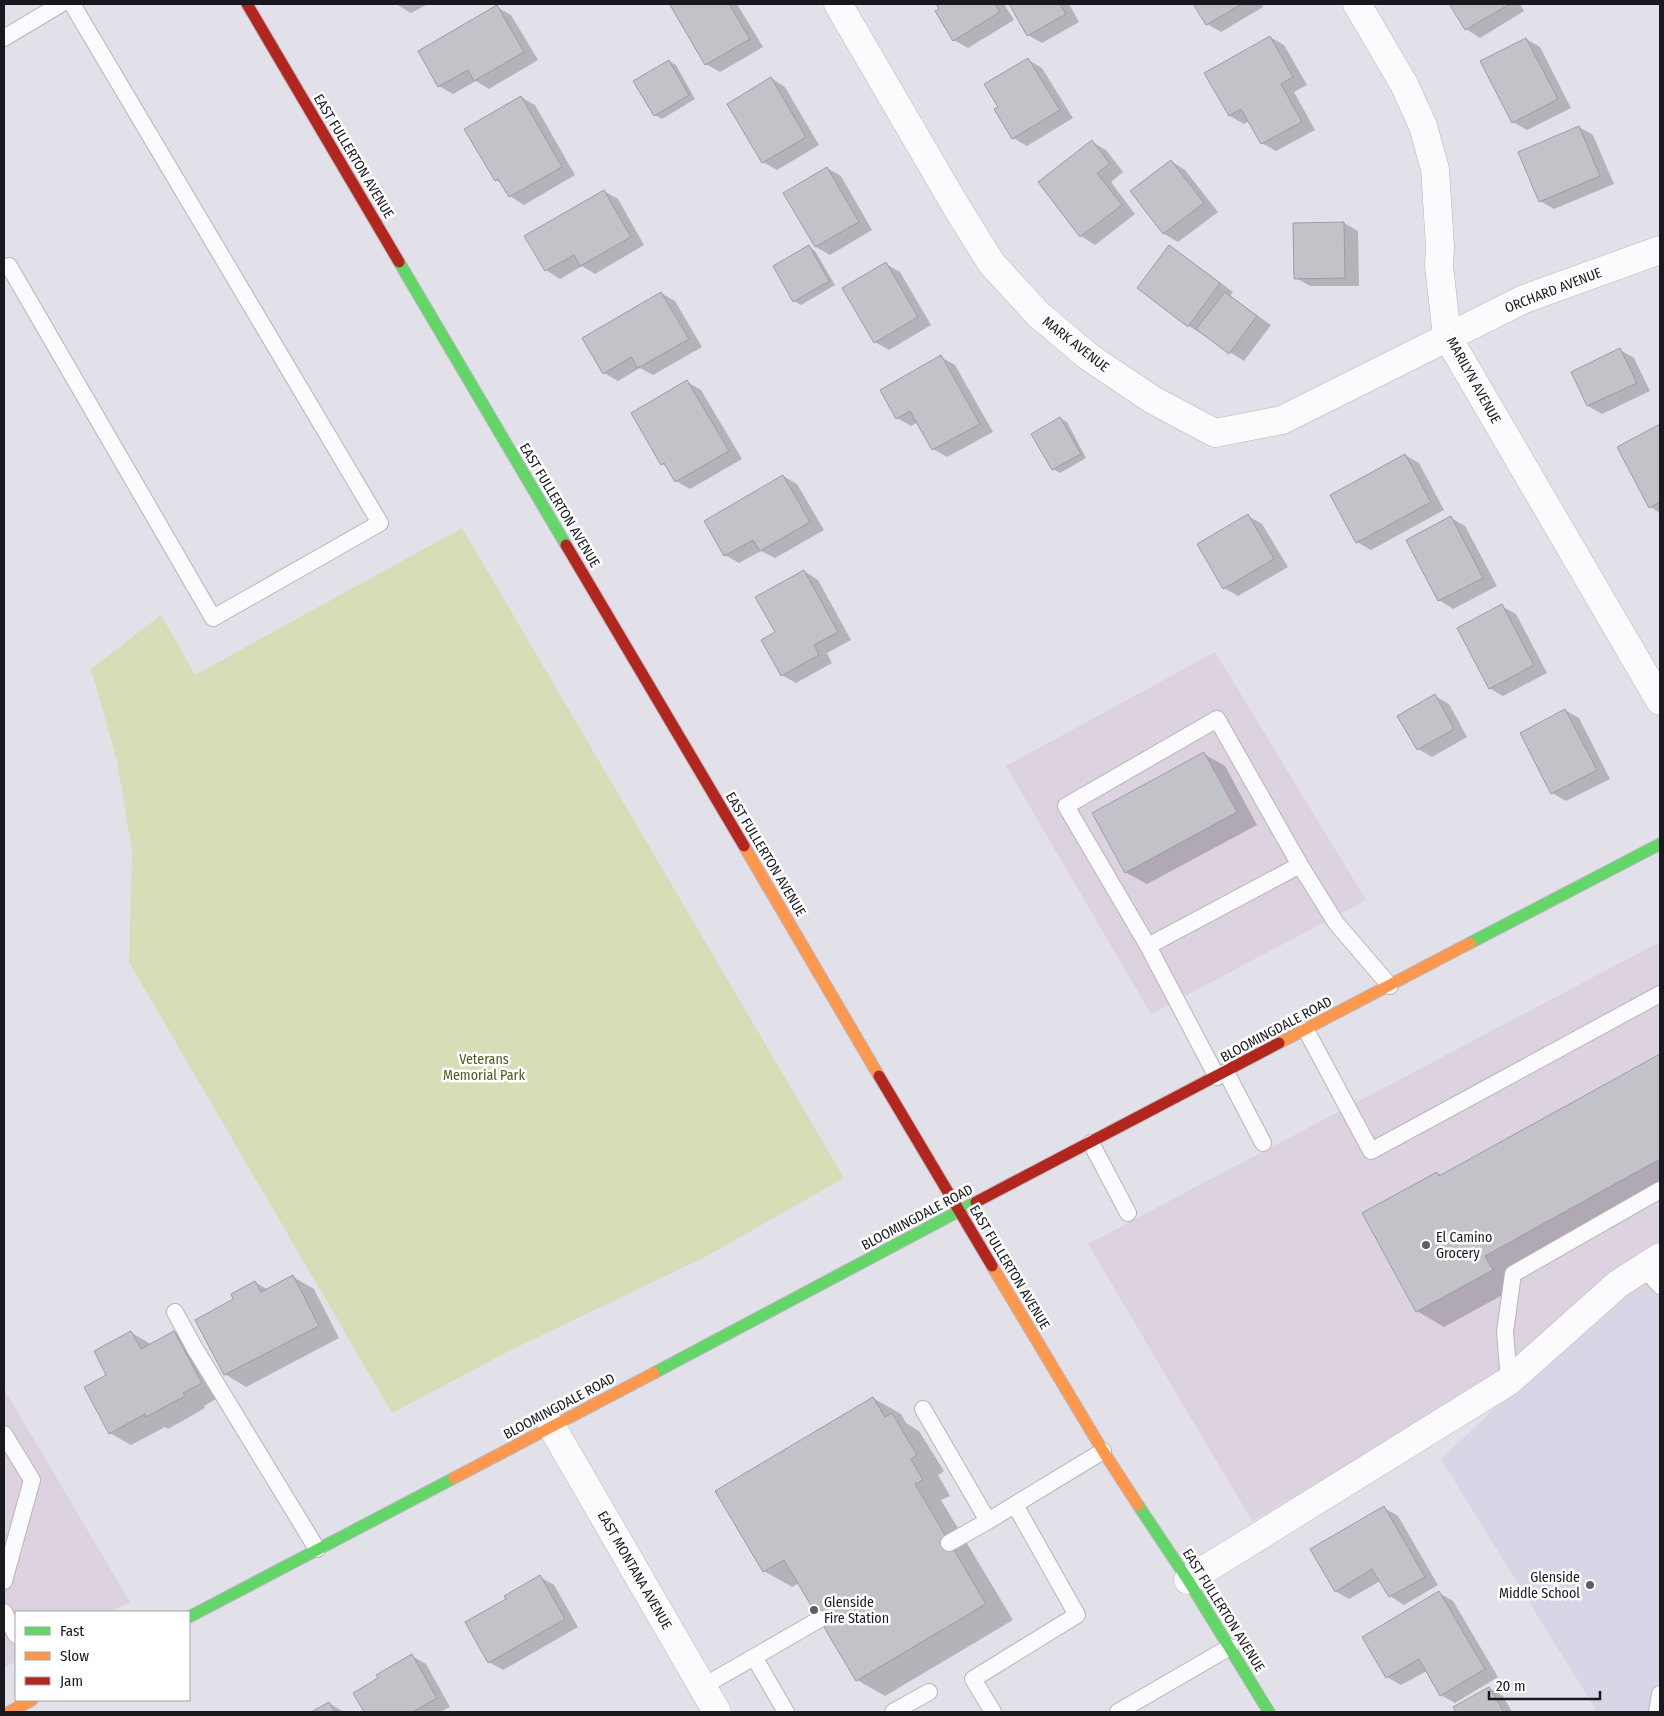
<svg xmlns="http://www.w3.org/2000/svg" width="1664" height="1716" viewBox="0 0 1664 1716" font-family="'Fira Sans Condensed',sans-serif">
  <rect width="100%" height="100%" fill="#e2e0e9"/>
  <path fill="#dcd2e0" d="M1215,652L1366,900L1151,1014L1006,766Z
    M1660,942V1283L1584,1325L1252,1521L1088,1244Z
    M4,1389L130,1602L110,1612H16V1661L4,1668Z"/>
  <path fill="#d8d5e6" d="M1660,1283V1712H1597L1441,1459L1584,1325Z"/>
  <path fill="#d8dcb7" d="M462,528L844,1178L703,1258L513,1349L392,1413L129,962L132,851L117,761L91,669L161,615L195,675Z"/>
  <path fill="#0003" d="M396,4H428L411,13Z
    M676,4H737L763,47L720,72L706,64L672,6Z
    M938,4H1004L1014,20L968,48L954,40Z
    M1011,4H1069L1079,22L1042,43L1028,35Z
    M1195,4H1261L1263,7L1221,32L1207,24Z
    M1451,4H1520L1524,11L1480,38L1466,29Z
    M497,7L511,15L538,60L489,89L476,81L453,94L439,86Z
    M1270,37L1284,45L1307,85L1294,92L1315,130L1276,151L1262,143L1249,121L1244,124L1230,116L1206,73Z
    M1526,39L1540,47L1571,108L1527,130L1513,122Z
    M1028,60L1042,68L1073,118L1027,146L1013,138L1000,107Z
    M669,61L676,65L695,99L662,119L655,115Z
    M771,78L785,87L819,145L777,170L763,162Z
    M521,97L535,105L575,175L524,205L510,196L502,183L495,180Z
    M1579,127L1593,135L1614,184L1554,209L1540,201Z
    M1092,142L1106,150L1123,172L1111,182L1135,214L1095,245L1081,236L1039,182Z
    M1171,161L1185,170L1218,212L1178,242L1164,234L1132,191Z
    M827,168L841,176L872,230L830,255L816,247L784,193Z
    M604,191L618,199L644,245L595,274L582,266L560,279L546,270Z
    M1344,223L1358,231L1359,286H1310L1296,278Z
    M809,247L815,251L835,285L801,305L794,301Z
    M1169,247L1183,255L1233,292L1230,296L1271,325L1244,361L1189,326Z
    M886,264L900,272L931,325L889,350L875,342Z
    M661,293L675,301L702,347L653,375L640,368L618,381L604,373Z
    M1620,350L1634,358L1650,391L1602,414L1588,406Z
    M941,357L955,365L993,432L947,457L933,449L918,422L911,426L897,418Z
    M687,382L701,390L742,459L690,489L676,481L668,467L662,464Z
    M1060,418L1067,422L1086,458L1060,473L1053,469Z
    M1660,425V513L1650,507L1619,448Z
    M1405,455L1419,463L1444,510L1371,550L1357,542Z
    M783,476L797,484L824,530L775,558L761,551L739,563L725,555L706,521Z
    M1248,516L1262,524L1288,567L1238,596L1224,588Z
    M1451,518L1465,526L1497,586L1453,609L1439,600Z
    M804,571L818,580L851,640L827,653L832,663L796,683L782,675L763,641L777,633Z
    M1501,606L1516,614L1547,673L1503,696L1489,688Z
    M1435,696L1449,704L1467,737L1432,757L1418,749Z
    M1565,710L1579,718L1610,779L1566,801L1552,793Z
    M1204,754L1225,766L1257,825L1147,884L1125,872Z
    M1660,1055V1190L1512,1272L1519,1286L1444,1327L1417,1311L1437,1173L1442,1176Z
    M293,1277L314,1289L339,1338L246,1387L225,1374L197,1320L235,1300L255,1282L268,1290Z
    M130,1332L151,1344L174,1332L195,1344L223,1395L204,1406L205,1408L168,1429L165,1427L131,1445L110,1433Z
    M873,1398L901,1414L906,1423L919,1431L944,1471L938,1475L950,1496L941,1500L1013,1620L885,1696L857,1680L799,1583L792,1587L764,1571Z
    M1384,1508L1398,1516L1438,1585L1404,1605L1390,1596L1380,1581L1349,1599L1335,1591Z
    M540,1577L554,1585L578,1627L503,1670L489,1662L508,1599Z
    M1439,1593L1453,1601L1498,1677L1455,1703L1441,1695L1427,1671L1401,1685L1387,1677L1364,1637Z
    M412,1656L426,1664L450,1707L440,1712H365L355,1693L380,1679Z
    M1489,1688L1503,1696L1512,1712H1458L1455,1707Z
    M329,1703L344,1712H314Z"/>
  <path fill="#c3c2c9" stroke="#9e9ca3" d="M673,4H729L750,39L705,65L670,5Z
    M936,4H995L1000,12L953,41L935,11L939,9Z
    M1009,4H1060L1066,14L1027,36Z
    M1193,4H1242L1206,25Z
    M1449,4H1510L1465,30Z
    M497,5L524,52L474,81L468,70L438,87L418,51Z
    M1270,36L1293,77L1281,84L1302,122L1261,144L1241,109L1229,116L1204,73Z
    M1526,38L1558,99L1512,123L1480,61Z
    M1028,58L1060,110L1012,139L994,109L998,107L984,84Z
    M669,60L689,95L654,116L633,81Z
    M771,77L806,137L762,163L727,104Z
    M521,96L562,167L509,197L498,179L495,181L464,129Z
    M1579,126L1600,176L1539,202L1518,152Z
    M1092,140L1110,164L1097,173L1122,205L1080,237L1038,182Z
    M1171,160L1204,203L1163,234L1130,191Z
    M827,167L859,222L815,247L783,193Z
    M604,190L631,237L580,266L574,255L545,271L524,236Z
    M1344,222L1345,278L1294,279L1293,223Z
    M809,245L829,281L793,302L773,266Z
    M1169,245L1220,283L1188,327L1137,288Z
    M886,262L918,317L874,343L842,288Z
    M661,292L689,339L638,368L631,357L603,374L582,338Z
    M1225,292L1257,316L1229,354L1196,329Z
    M1620,348L1637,383L1587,406L1571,372Z
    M941,355L980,424L932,450L910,411L896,419L880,390Z
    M687,380L729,451L675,482L664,463L661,465L631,413Z
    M1060,417L1081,454L1052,470L1031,434Z
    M1660,424V502L1649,508L1617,447Z
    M1405,454L1431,502L1356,543L1330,495Z
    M783,475L810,522L760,551L753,540L724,556L704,521Z
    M1248,514L1274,559L1223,589L1197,544Z
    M1451,516L1483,578L1438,601L1406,540Z
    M804,570L838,632L814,645L819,655L781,676L761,640L775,632L755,597Z
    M1502,604L1534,665L1489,689L1457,628Z
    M1435,694L1454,729L1417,750L1397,716Z
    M1565,709L1597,770L1551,794L1520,733Z
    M1204,752L1237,812L1125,873L1092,813Z
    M1660,1054V1159L1485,1256L1493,1270L1416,1312L1362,1213L1437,1172L1439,1176Z
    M293,1275L319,1326L224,1375L195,1320L233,1299L231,1294L255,1281L261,1292Z
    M131,1331L141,1349L174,1331L202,1383L183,1393L185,1396L146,1417L145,1414L109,1434L84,1387L106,1375L94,1351Z
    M873,1397L885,1417L892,1413L917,1455L911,1459L923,1480L915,1484L986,1604L856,1681L784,1560L763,1572L715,1491Z
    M1384,1506L1425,1577L1389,1597L1372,1569L1335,1592L1310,1549Z
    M540,1575L565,1619L488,1663L465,1622L506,1599L504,1596Z
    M1439,1591L1485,1669L1440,1696L1419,1659L1386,1678L1362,1637Z
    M412,1654L437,1698L413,1712H364L353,1693L378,1678L376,1675Z
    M1489,1687L1504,1712H1456L1453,1707Z
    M329,1702L335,1712H311Z"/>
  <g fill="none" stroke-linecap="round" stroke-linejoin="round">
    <defs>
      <path id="lane" d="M4,38L61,4
        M9,266L213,618L380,523L72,4
        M1148,946L1300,865
        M1306,1030L1371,1151L1660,994
        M1226,1072L1263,1143
        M1217,1077L1148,946L1066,806L1217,719L1300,865L1336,923L1390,986
        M1091,1143L1128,1213
        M1644,1268L1660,1286
        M175,1312L194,1347L317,1549
        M1509,1381L1505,1332L1513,1274L1660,1190
        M923,1409L988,1521L1103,1451
        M4,1434L32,1480L4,1581
        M949,1543L988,1521
        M4,1612L16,1635
        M754,1657L786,1712
        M702,1687L820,1619
        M893,1712L929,1692
        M993,1712L973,1679L1077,1615L1015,1505
        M1118,1712L1230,1647
        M1657,1712L1660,1694"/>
      <path id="street" d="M838,4L957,208L992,264L1039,315L1089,357L1153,400L1215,433L1282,420L1524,299L1660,250
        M1357,4L1404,84L1423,126L1435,169L1440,246L1439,266L1447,336L1660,701
        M552,1427L717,1712
        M1188,1580L1509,1381L1618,1284L1660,1257"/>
      <path id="fast" d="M399,262L566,545
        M1470,943L1660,844
        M654,1373L976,1202
        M1138,1505L1188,1580L1269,1712
        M189,1617L454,1478"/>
      <path id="slow" d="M744,846L879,1076
        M1279,1043L1470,943
        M992,1266L1103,1451L1138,1505
        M454,1478L654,1373
        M9,1712L32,1700"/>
      <path id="jam" d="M247,4L399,262
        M566,545L744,846
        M879,1076L992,1266
        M976,1202L1279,1043"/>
    </defs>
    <use href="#lane" stroke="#b7b5bc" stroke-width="18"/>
    <use href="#street" stroke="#b7b5bc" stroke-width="29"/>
    <use href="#fast" stroke="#b7b5bc" stroke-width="13"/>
    <use href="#slow" stroke="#b7b5bc" stroke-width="13"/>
    <use href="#jam" stroke="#b7b5bc" stroke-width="13"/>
    <use href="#lane" stroke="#fbfafc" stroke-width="16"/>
    <use href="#street" stroke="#fbfafc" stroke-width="28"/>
    <use href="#fast" stroke="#63d668" stroke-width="11"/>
    <use href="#slow" stroke="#ff974d" stroke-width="11"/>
    <use href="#jam" stroke="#b3261e" stroke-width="11"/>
  </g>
  <g fill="#5f5e65" stroke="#fff" stroke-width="2">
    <circle cx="1426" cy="1245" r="5"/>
    <circle cx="1590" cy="1585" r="5"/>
    <circle cx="814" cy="1610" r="5"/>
  </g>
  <g text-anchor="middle" stroke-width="5" stroke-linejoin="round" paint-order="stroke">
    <g font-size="14" fill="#19181e" stroke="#fff">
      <text transform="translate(354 156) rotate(59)" y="5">EAST FULLERTON AVENUE</text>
      <text transform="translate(1553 290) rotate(-21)" y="5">ORCHARD AVENUE</text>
      <text transform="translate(1076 344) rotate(38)" y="5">MARK AVENUE</text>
      <text transform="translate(1474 380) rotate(61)" y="5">MARILYN AVENUE</text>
      <text transform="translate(560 505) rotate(59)" y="5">EAST FULLERTON AVENUE</text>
      <text transform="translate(766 854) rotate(59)" y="5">EAST FULLERTON AVENUE</text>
      <text transform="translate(1276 1029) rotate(-28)" y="5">BLOOMINGDALE ROAD</text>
      <text transform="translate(917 1217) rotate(-28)" y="5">BLOOMINGDALE ROAD</text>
      <text transform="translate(1010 1267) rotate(59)" y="5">EAST FULLERTON AVENUE</text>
      <text transform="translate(559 1406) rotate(-28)" y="5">BLOOMINGDALE ROAD</text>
      <text transform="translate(635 1570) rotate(60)" y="5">EAST MONTANA AVENUE</text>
      <text transform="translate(1224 1610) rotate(58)" y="5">EAST FULLERTON AVENUE</text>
    </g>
    <g font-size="14" fill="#51571e" stroke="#fff">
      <text x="484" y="1064">Veterans<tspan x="484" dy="16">Memorial Park</tspan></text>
    </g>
    <g font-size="14" fill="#19181e" stroke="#fff" text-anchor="start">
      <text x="1436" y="1242">El Camino<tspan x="1436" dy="16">Grocery</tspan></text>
      <text x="1580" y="1582" text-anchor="end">Glenside<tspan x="1580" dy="16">Middle School</tspan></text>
      <text x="824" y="1607">Glenside<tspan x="824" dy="16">Fire Station</tspan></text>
    </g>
  </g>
  <rect width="1664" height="1716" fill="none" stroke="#19181e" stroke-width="10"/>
  <rect x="15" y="1611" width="175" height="90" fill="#ffffff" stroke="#a3a3a5"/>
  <rect x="25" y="1627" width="25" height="8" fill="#63d668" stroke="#a3a3a5"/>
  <text x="60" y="1636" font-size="15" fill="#19181e">Fast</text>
  <rect x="25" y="1652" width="25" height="8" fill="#ff974d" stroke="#a3a3a5"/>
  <text x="60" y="1661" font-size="15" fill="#19181e">Slow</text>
  <rect x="25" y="1677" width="25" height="8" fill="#b3261e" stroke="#a3a3a5"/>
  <text x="60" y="1686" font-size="15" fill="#19181e">Jam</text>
  <path d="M1489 1691v8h111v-8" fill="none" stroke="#19181e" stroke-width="2.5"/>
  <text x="1496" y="1691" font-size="15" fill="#19181e" stroke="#ffffff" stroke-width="4" paint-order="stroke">20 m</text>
</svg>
